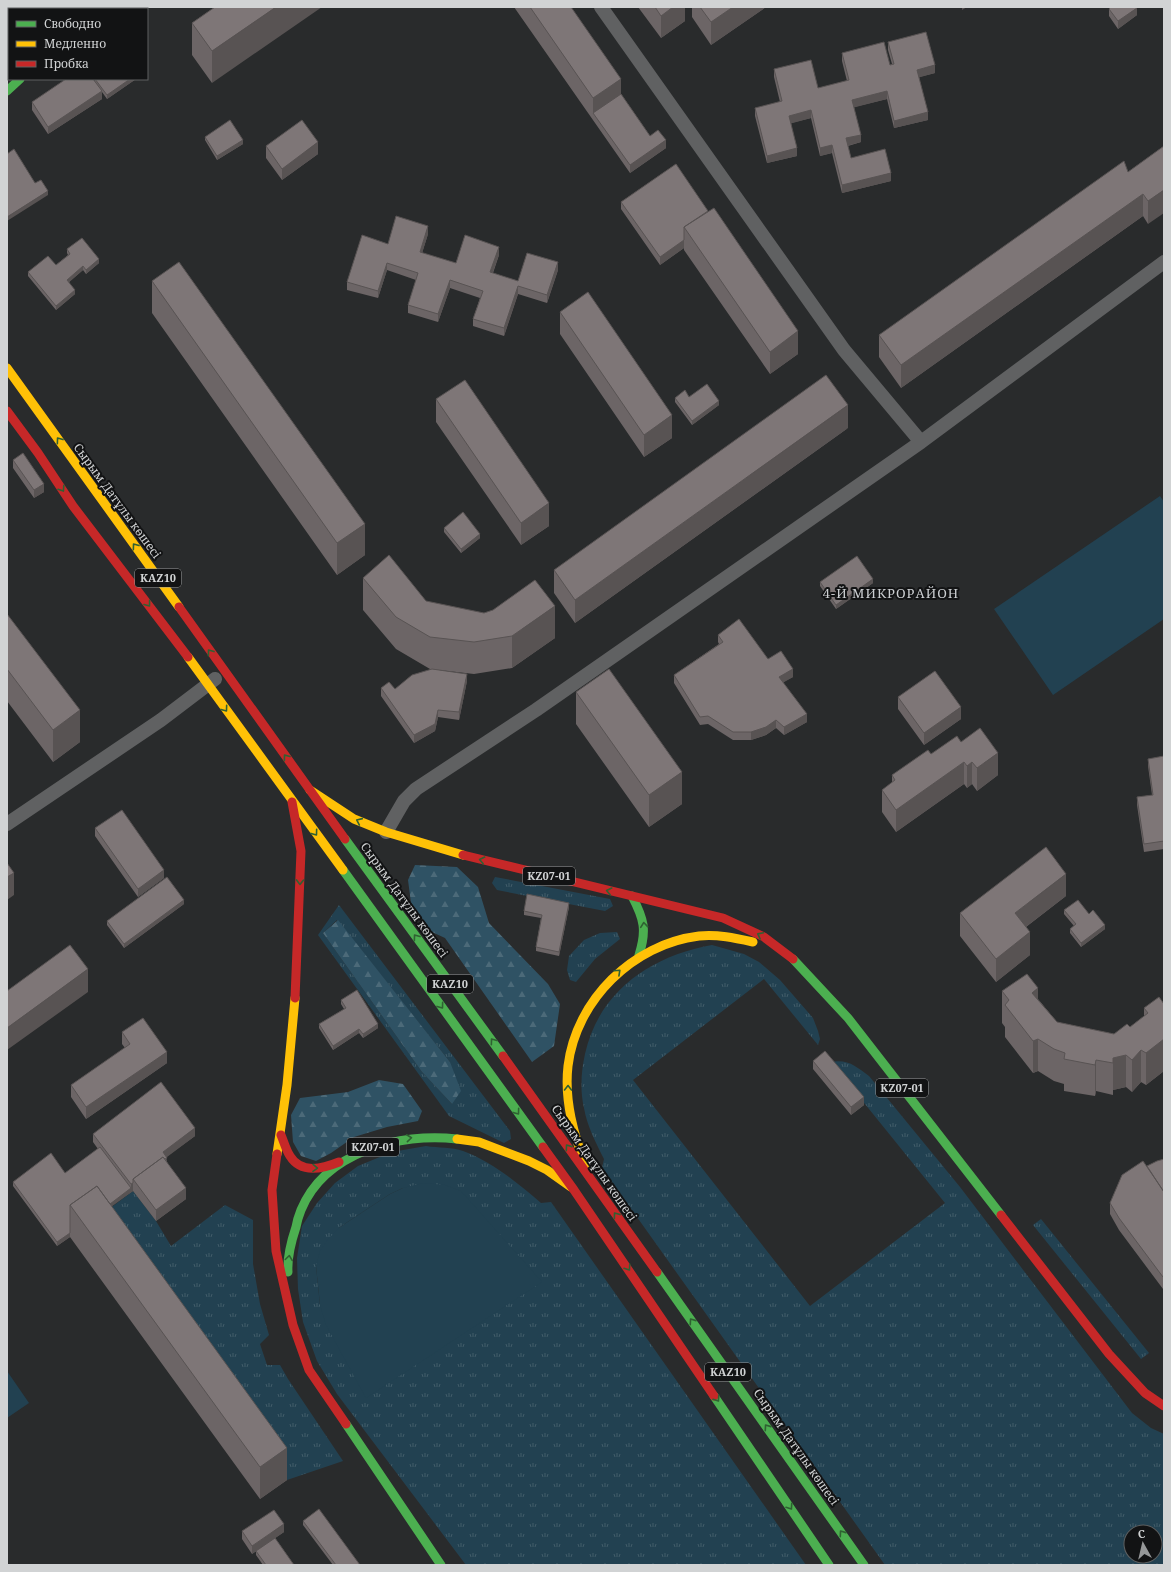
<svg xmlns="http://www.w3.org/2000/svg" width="1171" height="1572" viewBox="0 0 1171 1572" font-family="'Noto Serif',serif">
  <defs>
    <pattern id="grass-tufts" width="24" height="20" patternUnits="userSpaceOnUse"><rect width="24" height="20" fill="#224151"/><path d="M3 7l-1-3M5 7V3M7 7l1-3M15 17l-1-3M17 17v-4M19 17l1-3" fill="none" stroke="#415c69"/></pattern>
    <pattern id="forest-firs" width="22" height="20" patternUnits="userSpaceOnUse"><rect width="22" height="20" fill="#2f5264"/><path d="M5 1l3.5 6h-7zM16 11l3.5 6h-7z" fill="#4c6a79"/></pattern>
  </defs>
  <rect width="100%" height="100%" fill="#292b2c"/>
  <path fill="url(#grass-tufts)" fill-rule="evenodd" d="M495,877L610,899L613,906L605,911L497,890L492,883Z
    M339,905L510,1131L511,1139L504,1143L449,1116L318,935ZM337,920L450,1062L452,1104L422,1072L323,933Z
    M617,932L620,939L595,959L576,982L570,980L567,970L569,956L584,940L600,933Z
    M712,945L744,954L759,962L780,980L813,1018L818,1031L820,1039L818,1045L764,979L633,1080L810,1306L945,1203L831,1062C849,1059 856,1067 869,1076L960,1187L1132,1413L1151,1428L1164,1434V1565H885L602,1168L604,1159C596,1143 587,1126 584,1108C580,1091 581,1072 585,1054C599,991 651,956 712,945ZM1131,1532H1155V1556H1131Z
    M426,1146C438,1148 452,1147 463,1151C493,1162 517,1183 541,1203L551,1202L806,1565H466L337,1394L317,1361L303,1322L298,1289L297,1258L302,1226L317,1203L335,1183L358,1166L392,1152ZM403,1188L320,1305L316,1266L340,1227L390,1194Z
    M133,1191L156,1221L171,1246L225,1205L253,1220V1264L260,1304L269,1335L260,1344L267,1365H280L288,1379L343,1461L287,1480L97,1218Z
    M1041,1219L1149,1353L1141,1359L1033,1225Z"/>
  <path fill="url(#forest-firs)" d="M415,865L457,867L478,887L489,923L548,984L560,1004L554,1046L532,1062L445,938L432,932L411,903L408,880Z
    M338,920L450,1062L461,1091L452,1104L422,1072L323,933Z
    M379,1080L403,1084L422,1111L418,1121L387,1127L354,1137L331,1153L316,1161L301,1156L293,1142L291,1115L300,1098L348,1092Z"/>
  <path fill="#224151" d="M1160,496L1164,502V619L1053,695L994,609Z
    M423,1183L445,1185L461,1191L542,1282L366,1398L326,1325L320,1305L316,1266L320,1251L328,1239L340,1227L390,1194L403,1188Z
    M7,1371L29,1403L7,1418Z"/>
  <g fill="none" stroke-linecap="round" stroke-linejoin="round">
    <path stroke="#606162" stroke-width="14" d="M601,7L844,350L921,442
      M7,824L161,720L215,679
      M386,832L404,801L416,789L536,710L921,442L1164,262"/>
    <path stroke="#4caf50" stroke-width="9" d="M7,91L20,79
      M345,839L503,1056
      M343,870L543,1147
      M632,896C644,919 647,930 639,955
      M793,959L848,1018L1001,1215
      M288,1272C287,1257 291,1242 296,1227C297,1221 299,1215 301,1210C325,1152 400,1132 457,1139
      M657,1272L864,1565
      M714,1396L829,1565
      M346,1424L441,1565"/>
    <path stroke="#ffc107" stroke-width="9" d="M74,9L77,7
      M118,9L120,7
      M7,57L9,55
      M7,368L179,607
      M188,657L343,870
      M310,790L354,819L386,832L463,855
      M457,1139L479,1142L529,1161L547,1170L571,1187
      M277,1154L287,1085L295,998
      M586,1167C574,1135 564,1101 568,1066C576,1000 633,944 699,936C717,934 735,938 753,942"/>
    <path stroke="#c62828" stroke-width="9" d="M7,411L38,453L73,506L188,657
      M179,607L345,839
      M292,802L301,851L295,998
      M463,855L723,918L764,937L793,959
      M503,1056L657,1272
      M281,1135C284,1142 286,1150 290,1156C301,1174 322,1169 339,1162
      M543,1147L574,1190L714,1396
      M277,1154L272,1190L276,1251L293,1325L309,1370L346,1424
      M1001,1215L1109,1354L1145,1393L1164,1406"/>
  </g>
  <path fill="#6c6566" d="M215,7L212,83L192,55V23Z
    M514,7H571L621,94L650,136L666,148L630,173Z
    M638,7H685V21L661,38Z
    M692,7H766L711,45L692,17Z
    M1109,9L1137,15L1118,29L1109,16Z
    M888,42L935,73L919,77L928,120L894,128L887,99L854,107L861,142L848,146L851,158L891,181L842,193L832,153L820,156L811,118L791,123L797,156L767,163L755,116V108L780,102L774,77V69L818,88L847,81L842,61V53L890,65L892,64L888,50Z
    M95,79H136L107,99L102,92V99L48,134L32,110V102L95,81Z
    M205,137L243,144L217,160L205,140Z
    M266,146L318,154L282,180L266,158Z
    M1164,146L1148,224L1143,216L901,388L879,357V335L1128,172Z
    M676,164L798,354L770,374L684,250V248L660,265L621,209V202Z
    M428,234L422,253L456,263L499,255L493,273L518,281L558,270L547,303L518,294L504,336L473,326V319L480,298L450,288L438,322L408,313V305L416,280L387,270L378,298L347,290V282L388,244Z
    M67,249L99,263L86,274L83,270L69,282L75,294L56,310L28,276V272L56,265L68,255L67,253Z
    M152,281L365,555L337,575L152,313Z
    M560,312L672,438L644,457L560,334Z
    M689,397L719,405L692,425L675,402V398Z
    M436,399L549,526L521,545L436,422Z
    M848,428L575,623L554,593V570Z
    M13,460L44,492L34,498L13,468Z
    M444,528L480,538L461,553L444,532Z
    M363,578L426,601L555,638L512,668L474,674L430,669L396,649L363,610Z
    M820,582L873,583L836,609L820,586Z
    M7,614L80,742L53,762L7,701Z
    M718,635L768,659L793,677L783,682L807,722L784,735L776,728L766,735L751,740H733L708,724L700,725L674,683V675L719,644L718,642Z
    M467,681L459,720L438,717L435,731L414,743L381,696V688L395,689Z
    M576,692L682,804L649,827L576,724Z
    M898,697L961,719L924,745L898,709Z
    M961,742L998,775L977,791L972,784L967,788L964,784L896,832L882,812V790L892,783V775L931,754Z
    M1164,756V849L1144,852L1137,805V797L1152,795L1148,766V759Z
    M95,828L164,878L138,897L95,836Z
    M1066,896L1026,927L1030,955L996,982L960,936V913Z
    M184,904L124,948L107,925V921Z
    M569,907L559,956L536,951V947L541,918L524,915V911Z
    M1064,910L1089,914L1105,929L1081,947L1070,933V929L1074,926L1064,914Z
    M1002,991L1038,999L1057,1022L1114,1034L1130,1027L1144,1016V1008L1164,1004V1071L1146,1085L1141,1082L1132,1092L1126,1087L1113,1090V1095L1096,1091L1095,1096L1064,1091V1084L1054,1081L1038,1071L1033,1073L1005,1037V1027L1002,1023Z
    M341,1000L378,1028L363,1038L359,1033L333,1050L319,1028V1024L344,1009L341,1004Z
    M122,1032L167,1063L86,1119L71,1097V1085L125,1048L122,1044Z
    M813,1061L864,1105L851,1115L813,1069Z
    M93,1134L195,1136L166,1157L167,1162L186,1199L156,1221L133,1191L111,1206L287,1480L260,1499L70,1237L57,1246L13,1186V1182L65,1173L98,1149L93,1142Z
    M1164,1159V1289H1163L1119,1230L1110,1214V1203L1147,1166Z
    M303,1521L360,1565H333L303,1525Z
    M242,1531L284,1532L275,1538L294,1565H263L256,1555V1551L267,1544L252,1554L242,1539Z"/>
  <path fill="#585353" d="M43,7H49L46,9H40Z
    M276,7H322L212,83V51Z
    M673,7H685V21L661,38V16Z
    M733,7H766L711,45V22Z
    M962,7H967L962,10Z
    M1137,8V15L1118,29V21Z
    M935,65V73L917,78V70Z
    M130,79H136L107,99V95Z
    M621,79V102L593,113V98Z
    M102,91V99L48,134V127Z
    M887,91V99L852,108V100Z
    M811,110V118L789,124V116Z
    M928,112V120L894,128V121Z
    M861,135V142L846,146V138Z
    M243,140V144L217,160V156Z
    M666,140V148L630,173V165Z
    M318,142V154L282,180V169Z
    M832,145V153L820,156V148Z
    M797,148V156L767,163V156Z
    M891,173V181L842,193V185Z
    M1164,190V213L1148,224V201Z
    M48,191V195L7,221V217Z
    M1143,194V216L901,388V365Z
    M428,226V234L420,260V252Z
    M684,240V248L660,265V257Z
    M499,247V255L490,280V272Z
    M99,259V263L86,274V270Z
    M558,262V270L547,303V295Z
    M387,263V270L378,298V291Z
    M83,266V270L67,284V280Z
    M450,280V288L438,322V314Z
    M518,286V294L504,336V328Z
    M75,290V294L56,310V306Z
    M798,331V354L770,374V352Z
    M719,401V405L692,425V421Z
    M848,405V428L575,623V600Z
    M672,415V438L644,457V435Z
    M44,484V492L34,498V490Z
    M549,503V526L521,545V523Z
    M365,524V555L337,575V543Z
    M480,534V538L461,553V549Z
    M873,579V583L836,609V605Z
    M555,606V638L512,668V636Z
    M793,669V677L779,685V677Z
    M467,674V681L459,720V712Z
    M961,707V719L924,745V733Z
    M80,710V742L53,762V730Z
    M438,710V717L435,731L414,743V735Z
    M807,714V722L784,735V727Z
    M776,720V728L766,735L751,740V732Z
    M998,753V775L977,791V768Z
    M964,762V784L896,832V810Z
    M972,762V784L967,788V766Z
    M682,772V804L649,827V795Z
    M164,870V878L138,897V889Z
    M14,873V895L7,900V877Z
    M1066,874V896L1015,935V913Z
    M184,900V904L124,948V944Z
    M569,903V907L559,956V952Z
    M1105,925V929L1081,947V943Z
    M1030,932V955L996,982V959Z
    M88,969V992L7,1050V1028Z
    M1038,988V1020L1032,993Z
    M378,1024V1028L363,1038V1034Z
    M359,1029V1033L333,1050V1046Z
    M1038,1039V1071L1033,1073V1041Z
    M1164,1039V1071L1146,1085V1053Z
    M1141,1050V1082L1132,1092V1060Z
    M167,1052V1063L86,1119V1107Z
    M1126,1055V1087L1113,1090V1095V1058Z
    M1096,1060V1091L1095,1096V1065Z
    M864,1097V1105L851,1115V1107Z
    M195,1128V1136L163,1160V1152Z
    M133,1183V1191L85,1226L83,1223L131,1188V1184Z
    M186,1188V1199L156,1221V1210Z
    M70,1233V1237L57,1246V1242Z
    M287,1448V1480L260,1499V1467Z
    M284,1524V1532L252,1554V1546Z"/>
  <path fill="#7e7677" stroke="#585353" d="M18,7H43L40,9H19Z
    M215,7H276L212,51L192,23Z
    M530,7H571L621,79L593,98Z
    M655,7H673L661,16Z
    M700,7H733L711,22Z
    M1111,7H1136L1137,8L1118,21L1109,9Z
    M926,32L935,65L917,70L928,112L894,121L887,91L852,100L861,135L846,138L851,158L885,149L891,173L842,185L832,145L820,148L811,110L789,116L797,148L767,156L755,108L782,101L774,69L811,60L818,88L849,80L842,53L884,42L890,65L894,64L888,42Z
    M66,79H93L102,91L48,127L32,102Z
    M95,79H130L107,95Z
    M621,94L650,136L658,130L666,140L630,165L593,113Z
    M230,120L243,140L217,156L205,137Z
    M302,120L318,142L282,169L266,146Z
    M1164,146V190L1148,201L1143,194L901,365L879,335L1124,161L1128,172Z
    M14,149L35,183L41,180L48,191L7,217V154Z
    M676,164L708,211L684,227V240L660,257L621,202Z
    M714,208L798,331L770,352L684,227Z
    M396,216L428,226L420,252L456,263L465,235L499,247L490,272L518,281L527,253L558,262L547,295L518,286L504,328L473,319L483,291L450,280L438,314L408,305L418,273L387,263L378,291L347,282L362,235L388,244Z
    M82,238L99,259L86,270L83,266L67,280L75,290L56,306L28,272L48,256L56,265L70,254L67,249Z
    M179,262L365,524L337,543L152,281Z
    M588,292L672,415L644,435L560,312Z
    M826,375L848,405L575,600L554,570Z
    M465,380L549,503L521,523L436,399Z
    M707,384L719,401L692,421L675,398L685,390L689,397Z
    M23,453L44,484L34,490L13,460Z
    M463,512L480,534L461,549L444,528Z
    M389,555L426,601L484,613L493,610L535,580L555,606L512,636L474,642L430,637L396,617L363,578Z
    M857,556L873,579L836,605L820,582Z
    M7,614L80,710L53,730L7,669Z
    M739,619L768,659L781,651L793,669L779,677L807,714L784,727L776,720L766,727L751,732H733L708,716L700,717L674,675L723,642L718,635Z
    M432,669L467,674L459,712L438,710L435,724L414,735L381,688L389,682L395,689L412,675Z
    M609,669L682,772L649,795L576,692Z
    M935,671L961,707L924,733L898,697Z
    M980,728L998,753L977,768L972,762L967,766L964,762L896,810L882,790L895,780L892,775L928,750L931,754L957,736L961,742Z
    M1164,756V841L1144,844L1137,797L1153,795L1148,759Z
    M122,810L164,870L138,889L95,828Z
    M1046,847L1066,874L1015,913L1030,932L996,959L960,913Z
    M7,863L14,873L7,877Z
    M167,877L184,900L124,944L107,921Z
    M527,894L569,903L559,952L536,947L542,915L524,911Z
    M1078,900L1089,914L1093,910L1105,925L1081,943L1070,929L1076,924L1064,910Z
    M70,945L88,969L7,1028V991Z
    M1027,974L1038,988L1032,993L1057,1022L1114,1034L1127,1024L1130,1027L1148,1013L1144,1008L1159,997L1164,1004V1039L1146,1053L1141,1050L1132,1060L1126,1055L1113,1058V1063L1096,1060L1095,1065L1064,1059L1065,1053L1054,1049L1038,1039L1033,1041L1005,1005L1009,1000L1002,991Z
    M357,990L378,1024L363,1034L359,1029L333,1046L319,1024L346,1008L341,1000Z
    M143,1018L167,1052L86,1107L71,1085L130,1044L122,1032Z
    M825,1051L864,1097L851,1107L813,1061Z
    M161,1082L195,1128L163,1152L167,1158L165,1159L163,1157L133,1179V1183L131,1184L93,1134Z
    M100,1147L131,1188L110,1204L97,1186L70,1205V1233L57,1242L13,1182L51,1153L65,1173Z
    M163,1157L186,1188L156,1210L133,1179Z
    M1164,1159V1192L1147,1166L1157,1161Z
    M1143,1161L1164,1192V1277H1163L1119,1218L1110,1203L1122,1175Z
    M97,1186L287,1448L260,1467L70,1205Z
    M319,1509L360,1565H336L303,1521Z
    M274,1510L284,1524L252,1546L242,1531Z
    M275,1538L294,1565H266L256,1551Z"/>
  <defs><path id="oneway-chevron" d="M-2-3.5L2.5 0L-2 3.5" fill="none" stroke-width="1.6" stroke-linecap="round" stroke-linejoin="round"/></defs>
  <g stroke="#2f6132">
    <use href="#oneway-chevron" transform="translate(59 440) rotate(-126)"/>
    <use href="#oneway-chevron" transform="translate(62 489) rotate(57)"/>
    <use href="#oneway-chevron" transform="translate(135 546) rotate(-126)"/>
    <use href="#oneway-chevron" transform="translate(148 604) rotate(53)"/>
    <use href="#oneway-chevron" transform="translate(210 652) rotate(-126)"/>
    <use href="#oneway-chevron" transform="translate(225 709) rotate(54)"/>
    <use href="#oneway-chevron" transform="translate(286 757) rotate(-126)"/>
    <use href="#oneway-chevron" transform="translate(359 821) rotate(-156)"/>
    <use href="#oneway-chevron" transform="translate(315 833) rotate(54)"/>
    <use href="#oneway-chevron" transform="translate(482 860) rotate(-167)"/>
    <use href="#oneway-chevron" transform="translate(300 882) rotate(91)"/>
    <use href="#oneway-chevron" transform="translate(609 891) rotate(-167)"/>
    <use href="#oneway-chevron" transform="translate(644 925) rotate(-96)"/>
    <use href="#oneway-chevron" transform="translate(760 935) rotate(-153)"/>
    <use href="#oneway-chevron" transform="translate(416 937) rotate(-126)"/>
    <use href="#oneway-chevron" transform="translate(618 972) rotate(-43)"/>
    <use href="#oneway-chevron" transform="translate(441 1006) rotate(54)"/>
    <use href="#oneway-chevron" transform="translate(493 1041) rotate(-126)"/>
    <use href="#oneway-chevron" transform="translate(568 1088) rotate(-90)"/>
    <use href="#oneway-chevron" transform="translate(517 1112) rotate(54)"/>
    <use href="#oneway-chevron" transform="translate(409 1138) rotate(-6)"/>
    <use href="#oneway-chevron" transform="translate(568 1147) rotate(-125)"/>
    <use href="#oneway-chevron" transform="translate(315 1168) rotate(1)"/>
    <use href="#oneway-chevron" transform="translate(616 1215) rotate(-126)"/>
    <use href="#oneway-chevron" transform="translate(289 1258) rotate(-82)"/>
    <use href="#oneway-chevron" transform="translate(628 1268) rotate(56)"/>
    <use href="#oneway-chevron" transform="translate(692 1321) rotate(-125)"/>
    <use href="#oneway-chevron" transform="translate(717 1399) rotate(56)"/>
    <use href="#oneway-chevron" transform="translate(767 1427) rotate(-125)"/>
    <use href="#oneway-chevron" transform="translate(790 1507) rotate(56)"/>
    <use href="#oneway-chevron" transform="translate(842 1533) rotate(-125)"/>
  </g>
  <g text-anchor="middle" stroke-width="4" stroke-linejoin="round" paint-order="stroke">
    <g fill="#121314" stroke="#98999a" stroke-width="1">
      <rect x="135" y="569" width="46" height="18" rx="3"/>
      <rect x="523" y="867" width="52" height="18" rx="3"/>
      <rect x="427" y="975" width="46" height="18" rx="3"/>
      <rect x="876" y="1079" width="52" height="18" rx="3"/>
      <rect x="347" y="1138" width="52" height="18" rx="3"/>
      <rect x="705" y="1363" width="46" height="18" rx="3"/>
    </g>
    <g font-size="11" font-weight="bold" fill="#d1d3d4">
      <text x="158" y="582">KAZ10</text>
      <text x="549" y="880">KZ07-01</text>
      <text x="450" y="988">KAZ10</text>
      <text x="902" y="1092">KZ07-01</text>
      <text x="373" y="1151">KZ07-01</text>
      <text x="728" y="1376">KAZ10</text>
    </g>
    <g font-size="12" fill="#d1d3d4" stroke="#121314">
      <text transform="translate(117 501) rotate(54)" y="4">Сырым Датұлы көшесі</text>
      <text transform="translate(404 900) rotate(54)" y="4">Сырым Датұлы көшесі</text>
      <text transform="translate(594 1163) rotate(55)" y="4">Сырым Датұлы көшесі</text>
      <text transform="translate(796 1447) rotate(55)" y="4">Сырым Датұлы көшесі</text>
    </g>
    <g font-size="13" letter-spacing="1" fill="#cbced1" stroke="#121314">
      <text x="891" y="598">4-Й МИКРОРАЙОН</text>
    </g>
  </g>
  <rect width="1171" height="1572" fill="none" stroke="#d1d3d4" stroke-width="16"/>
  <rect x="8" y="8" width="140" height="72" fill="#121314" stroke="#5e6061"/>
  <rect x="16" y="21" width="20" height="6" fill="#4caf50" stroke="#5e6061"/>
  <text x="44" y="28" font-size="12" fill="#d1d3d4">Свободно</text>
  <rect x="16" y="41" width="20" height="6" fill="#ffc107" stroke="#5e6061"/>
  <text x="44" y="48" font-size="12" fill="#d1d3d4">Медленно</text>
  <rect x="16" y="61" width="20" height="6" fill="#c62828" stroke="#5e6061"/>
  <text x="44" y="68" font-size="12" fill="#d1d3d4">Пробка</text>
  <g transform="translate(1143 1544) rotate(352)"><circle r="19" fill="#121314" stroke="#5e6061"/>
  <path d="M0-3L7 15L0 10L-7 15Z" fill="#969899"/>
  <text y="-6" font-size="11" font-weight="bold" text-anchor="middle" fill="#d1d3d4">С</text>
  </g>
</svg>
